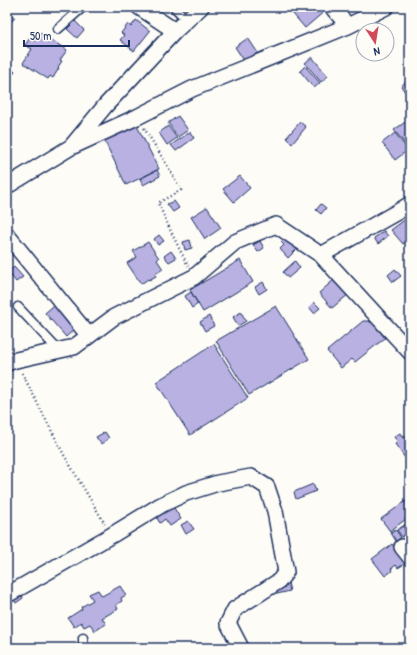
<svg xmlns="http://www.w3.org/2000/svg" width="417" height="655" viewBox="0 0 417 655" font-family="'Patrick Hand',sans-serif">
  <rect width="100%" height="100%" fill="#fdfcf7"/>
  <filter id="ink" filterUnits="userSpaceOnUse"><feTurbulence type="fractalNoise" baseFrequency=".025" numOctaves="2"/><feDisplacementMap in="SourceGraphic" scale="8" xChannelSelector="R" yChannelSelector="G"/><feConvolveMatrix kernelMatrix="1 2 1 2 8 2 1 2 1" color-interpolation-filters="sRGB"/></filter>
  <g filter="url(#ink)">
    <path fill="#b8b1e2" stroke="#1b2f5e" d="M287,7H323L326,10L305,28Z
      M344,7H352L347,11Z
      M7,10L15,18L7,26Z
      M136,20L150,31L134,51L120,40L124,35L121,33L128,24L131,27Z
      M75,21L84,30L77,38L67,29Z
      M40,33L67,50L60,60L62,61L58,67L59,68L53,78L50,76L48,79L23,63L32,49L25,45L30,38L35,41Z
      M248,38L258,53L245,62L235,47Z
      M312,57L328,76L321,82L305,63Z
      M8,66L15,72L7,81V67Z
      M305,66L320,83L314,88L300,71Z
      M408,80L410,83V93L407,95L401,86Z
      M178,116L188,130L178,137L168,123Z
      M408,120L409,122L410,121V150L394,130Z
      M300,122L306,127L292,144L286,138Z
      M136,124L159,169L126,185L104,140Z
      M168,126L177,138L167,145L159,133Z
      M190,132L194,138L176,151L171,145Z
      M395,133L408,150L395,160L382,143Z
      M157,170L160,176L143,185L140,179Z
      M240,176L250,188L234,202L223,189Z
      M174,201L179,208L173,212L167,204Z
      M321,204L326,208L321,214L316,210Z
      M207,207L221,228L205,239L191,217Z
      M410,216V239L403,244L391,230Z
      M384,231L388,236L378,244L374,238Z
      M159,235L164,241L158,245L154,239Z
      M286,237L297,249L288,258L280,249L284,245L281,242Z
      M190,240L192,248L185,250L183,242Z
      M260,241L264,248L258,252L253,245Z
      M148,242L159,258L157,260L163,269L155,274L156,276L149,280L148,279L141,284L127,263L137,257L133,251Z
      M171,251L176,258L169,262L164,256Z
      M240,260L253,282L203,312L190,290Z
      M295,261L300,268L288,278L283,272Z
      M14,267L23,277L16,282L8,272Z
      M395,269L401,276L393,282L388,275Z
      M336,278L349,294L332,308L319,293Z
      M263,282L267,289L259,294L255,287Z
      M191,292L198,304L192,308L185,296Z
      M58,302L79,325L66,337L45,313Z
      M314,302L320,308L314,313L309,307Z
      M276,306L309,359L249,395L216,341Z
      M241,312L246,321L238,326L233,317Z
      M209,316L214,326L205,331L200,322Z
      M363,321H368L373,323L385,338L355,362L352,359L341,368L327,351Z
      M214,344L248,398L190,435L156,382Z
      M105,432L109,438L101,444L96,437Z
      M400,433L403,438L410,433V454L405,458L395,444L398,442L394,437Z
      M313,484L316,491L296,499L294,492Z
      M410,498V516L390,531L381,519Z
      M172,505L181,519L170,526L165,519L160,523L155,515Z
      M188,521L194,529L186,534L181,525Z
      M409,522L410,524V529L407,531L403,526Z
      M403,526L407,533L402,537L397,530Z
      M396,530L401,538L396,541L391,533Z
      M392,544L406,563L398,568L396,565L391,569L392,571L385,576L372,559Z
      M288,583L290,591L277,594L275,586Z
      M120,586L126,595L121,598L122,601L116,605L118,609L102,618L106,624L95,631L90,624L84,627L81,622L74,627L68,618L82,609L81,607L93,600L89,594L98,590L102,596Z
      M20,592L23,598L16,603L12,597Z"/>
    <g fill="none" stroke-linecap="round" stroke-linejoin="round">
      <defs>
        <path id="lane" d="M174,7L187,20
          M58,29L83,7
          M18,307L59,351
          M83,638V648"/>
        <path id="street" d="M139,7L175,31
          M332,7L348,26
          M71,147L137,117L192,89L348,26L386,7
          M7,186L71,147L105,106L175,31L201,7
          M7,235L89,336
          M321,255L399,211L410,204
          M7,363L16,360L74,347L114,317L194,277L235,242L276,225L321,255L410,352
          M402,547L410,557
          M7,595L112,535L161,505L186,493L218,483L251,477L267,487L275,511L286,572L279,581L235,609L228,623L241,648"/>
      </defs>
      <use href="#lane" stroke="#1b2f5e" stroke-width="11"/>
      <use href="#street" stroke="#1b2f5e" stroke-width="18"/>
      <path stroke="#1b2f5e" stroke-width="2.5" stroke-dasharray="1 3" stroke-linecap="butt" d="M144,128L164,160L181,190L158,203L174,238L188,266
        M22,373L64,455L105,524"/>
      <use href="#lane" stroke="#fdfcf7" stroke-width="8"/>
      <use href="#street" stroke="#fdfcf7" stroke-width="15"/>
    </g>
  </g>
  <rect width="417" height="655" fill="none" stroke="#fdfcf7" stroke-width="24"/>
  <rect x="12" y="12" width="393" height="631" fill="none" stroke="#1b2f5e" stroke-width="1.5" filter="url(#ink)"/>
  <g transform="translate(375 42) rotate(168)"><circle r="19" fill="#fdfcf7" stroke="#a3aaba"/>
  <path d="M0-3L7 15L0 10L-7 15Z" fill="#d1495b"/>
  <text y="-6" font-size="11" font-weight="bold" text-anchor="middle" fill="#1b2f5e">N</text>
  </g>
  <path d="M24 40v6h105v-6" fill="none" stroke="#1b2f5e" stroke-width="2"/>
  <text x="30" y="40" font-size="12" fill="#1b2f5e" stroke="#fdfcf7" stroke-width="3" paint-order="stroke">50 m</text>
</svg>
